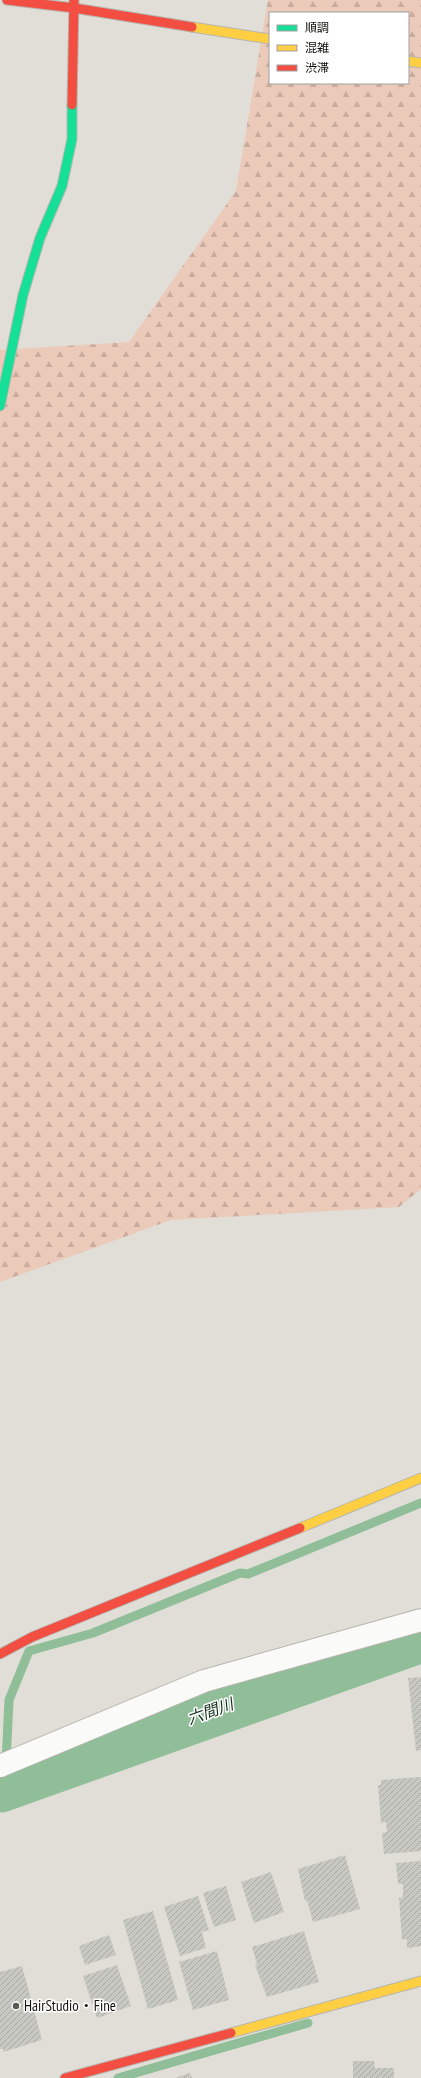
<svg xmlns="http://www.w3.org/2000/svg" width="421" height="2078" viewBox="0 0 421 2078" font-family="'PT Sans Narrow','Noto Sans JP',sans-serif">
  <defs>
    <pattern id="forest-firs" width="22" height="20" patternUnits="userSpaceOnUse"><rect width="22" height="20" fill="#eccaba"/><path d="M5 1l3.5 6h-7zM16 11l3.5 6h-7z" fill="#caac9f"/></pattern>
    <pattern id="building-hatch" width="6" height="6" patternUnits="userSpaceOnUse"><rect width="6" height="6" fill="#c8c8c2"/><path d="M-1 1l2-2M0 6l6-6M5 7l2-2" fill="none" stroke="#ababa6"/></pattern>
  </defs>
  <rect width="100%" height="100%" fill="#e0ded6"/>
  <path fill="url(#forest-firs)" fill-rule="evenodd" d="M268,0H421V1189L399,1207L171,1220L0,1282V350L129,342L236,191ZM270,13H408V83H270Z"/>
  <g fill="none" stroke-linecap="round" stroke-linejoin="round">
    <path stroke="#8fbe99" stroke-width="9" d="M0,1807L5,1784L9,1700L29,1651L93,1633L240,1573L248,1574L421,1503
      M118,2078L308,2023"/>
    <path stroke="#8fbe99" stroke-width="53" d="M0,1786L421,1636"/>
  </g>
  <path fill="url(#building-hatch)" d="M421,1677V1750L416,1751L408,1678Z
    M421,1777V1851L384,1854L382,1833L387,1832L386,1822L381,1823L378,1785H381V1780Z
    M345,1855L360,1909L313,1922L307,1900L305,1901L298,1869Z
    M421,1861V1946L407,1948V1939L402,1940L399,1898L403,1897V1884H398L396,1863Z
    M271,1872L284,1912L254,1923L241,1882Z
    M226,1886L236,1920L214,1927L203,1893Z
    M198,1896L209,1930L202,1932L206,1948L180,1956L164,1907Z
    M153,1911L178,2000L148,2009L123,1920Z
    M304,1931L319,1982L267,1997L255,1965L257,1964L252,1947Z
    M109,1935L116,1955L85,1965L79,1946Z
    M217,1951L229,2000L193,2010L179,1962Z
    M117,1965L131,2006L97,2018L83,1976Z
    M22,1966L42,2040L3,2052V2049H0V1972Z
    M353,2061H374L375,2068H394V2078H353Z
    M190,2073L192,2078H175Z"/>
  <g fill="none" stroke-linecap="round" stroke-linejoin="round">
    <defs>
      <path id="street" d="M0,1766L204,1681L421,1620"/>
      <path id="fast" d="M0,406L23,295L40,238L62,186L72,139V105"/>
      <path id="slow" d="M192,27L270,39
        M408,61L421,63
        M300,1528L421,1478
        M231,2033L421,1981"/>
      <path id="jam" d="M7,0L74,8L192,27
        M72,105L74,0
        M0,1654L32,1637L300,1528
        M65,2078L231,2033"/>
    </defs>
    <use href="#street" stroke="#b6b5af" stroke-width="24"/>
    <use href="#fast" stroke="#b6b5af" stroke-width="11"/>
    <use href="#slow" stroke="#b6b5af" stroke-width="11"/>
    <use href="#jam" stroke="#b6b5af" stroke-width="11"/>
    <use href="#street" stroke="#fafaf9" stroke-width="22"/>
    <use href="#fast" stroke="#16e098" stroke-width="9"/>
    <use href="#slow" stroke="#ffcf43" stroke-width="9"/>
    <use href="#jam" stroke="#f24e42" stroke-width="9"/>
  </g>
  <circle fill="#5b5954" stroke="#fff" stroke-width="1.5" cx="16" cy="2006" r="4"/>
  <g text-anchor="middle" stroke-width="3" stroke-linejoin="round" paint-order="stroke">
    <g font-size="15" fill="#13120e" stroke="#fff" text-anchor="start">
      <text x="24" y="2011">HairStudio・Fine</text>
    </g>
    <g font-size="16" font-style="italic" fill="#13311c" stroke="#fff">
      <text transform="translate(210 1711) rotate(-20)" y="6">六間川</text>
    </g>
  </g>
  <rect x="269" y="12" width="140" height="72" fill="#ffffff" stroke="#a1a09f"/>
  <rect x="277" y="25" width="20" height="6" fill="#16e098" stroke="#a1a09f"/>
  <text x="305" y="32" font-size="12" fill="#13120e">順調</text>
  <rect x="277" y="45" width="20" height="6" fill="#ffcf43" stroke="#a1a09f"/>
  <text x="305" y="52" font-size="12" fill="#13120e">混雑</text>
  <rect x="277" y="65" width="20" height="6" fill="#f24e42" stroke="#a1a09f"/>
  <text x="305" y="72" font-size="12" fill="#13120e">渋滞</text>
</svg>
